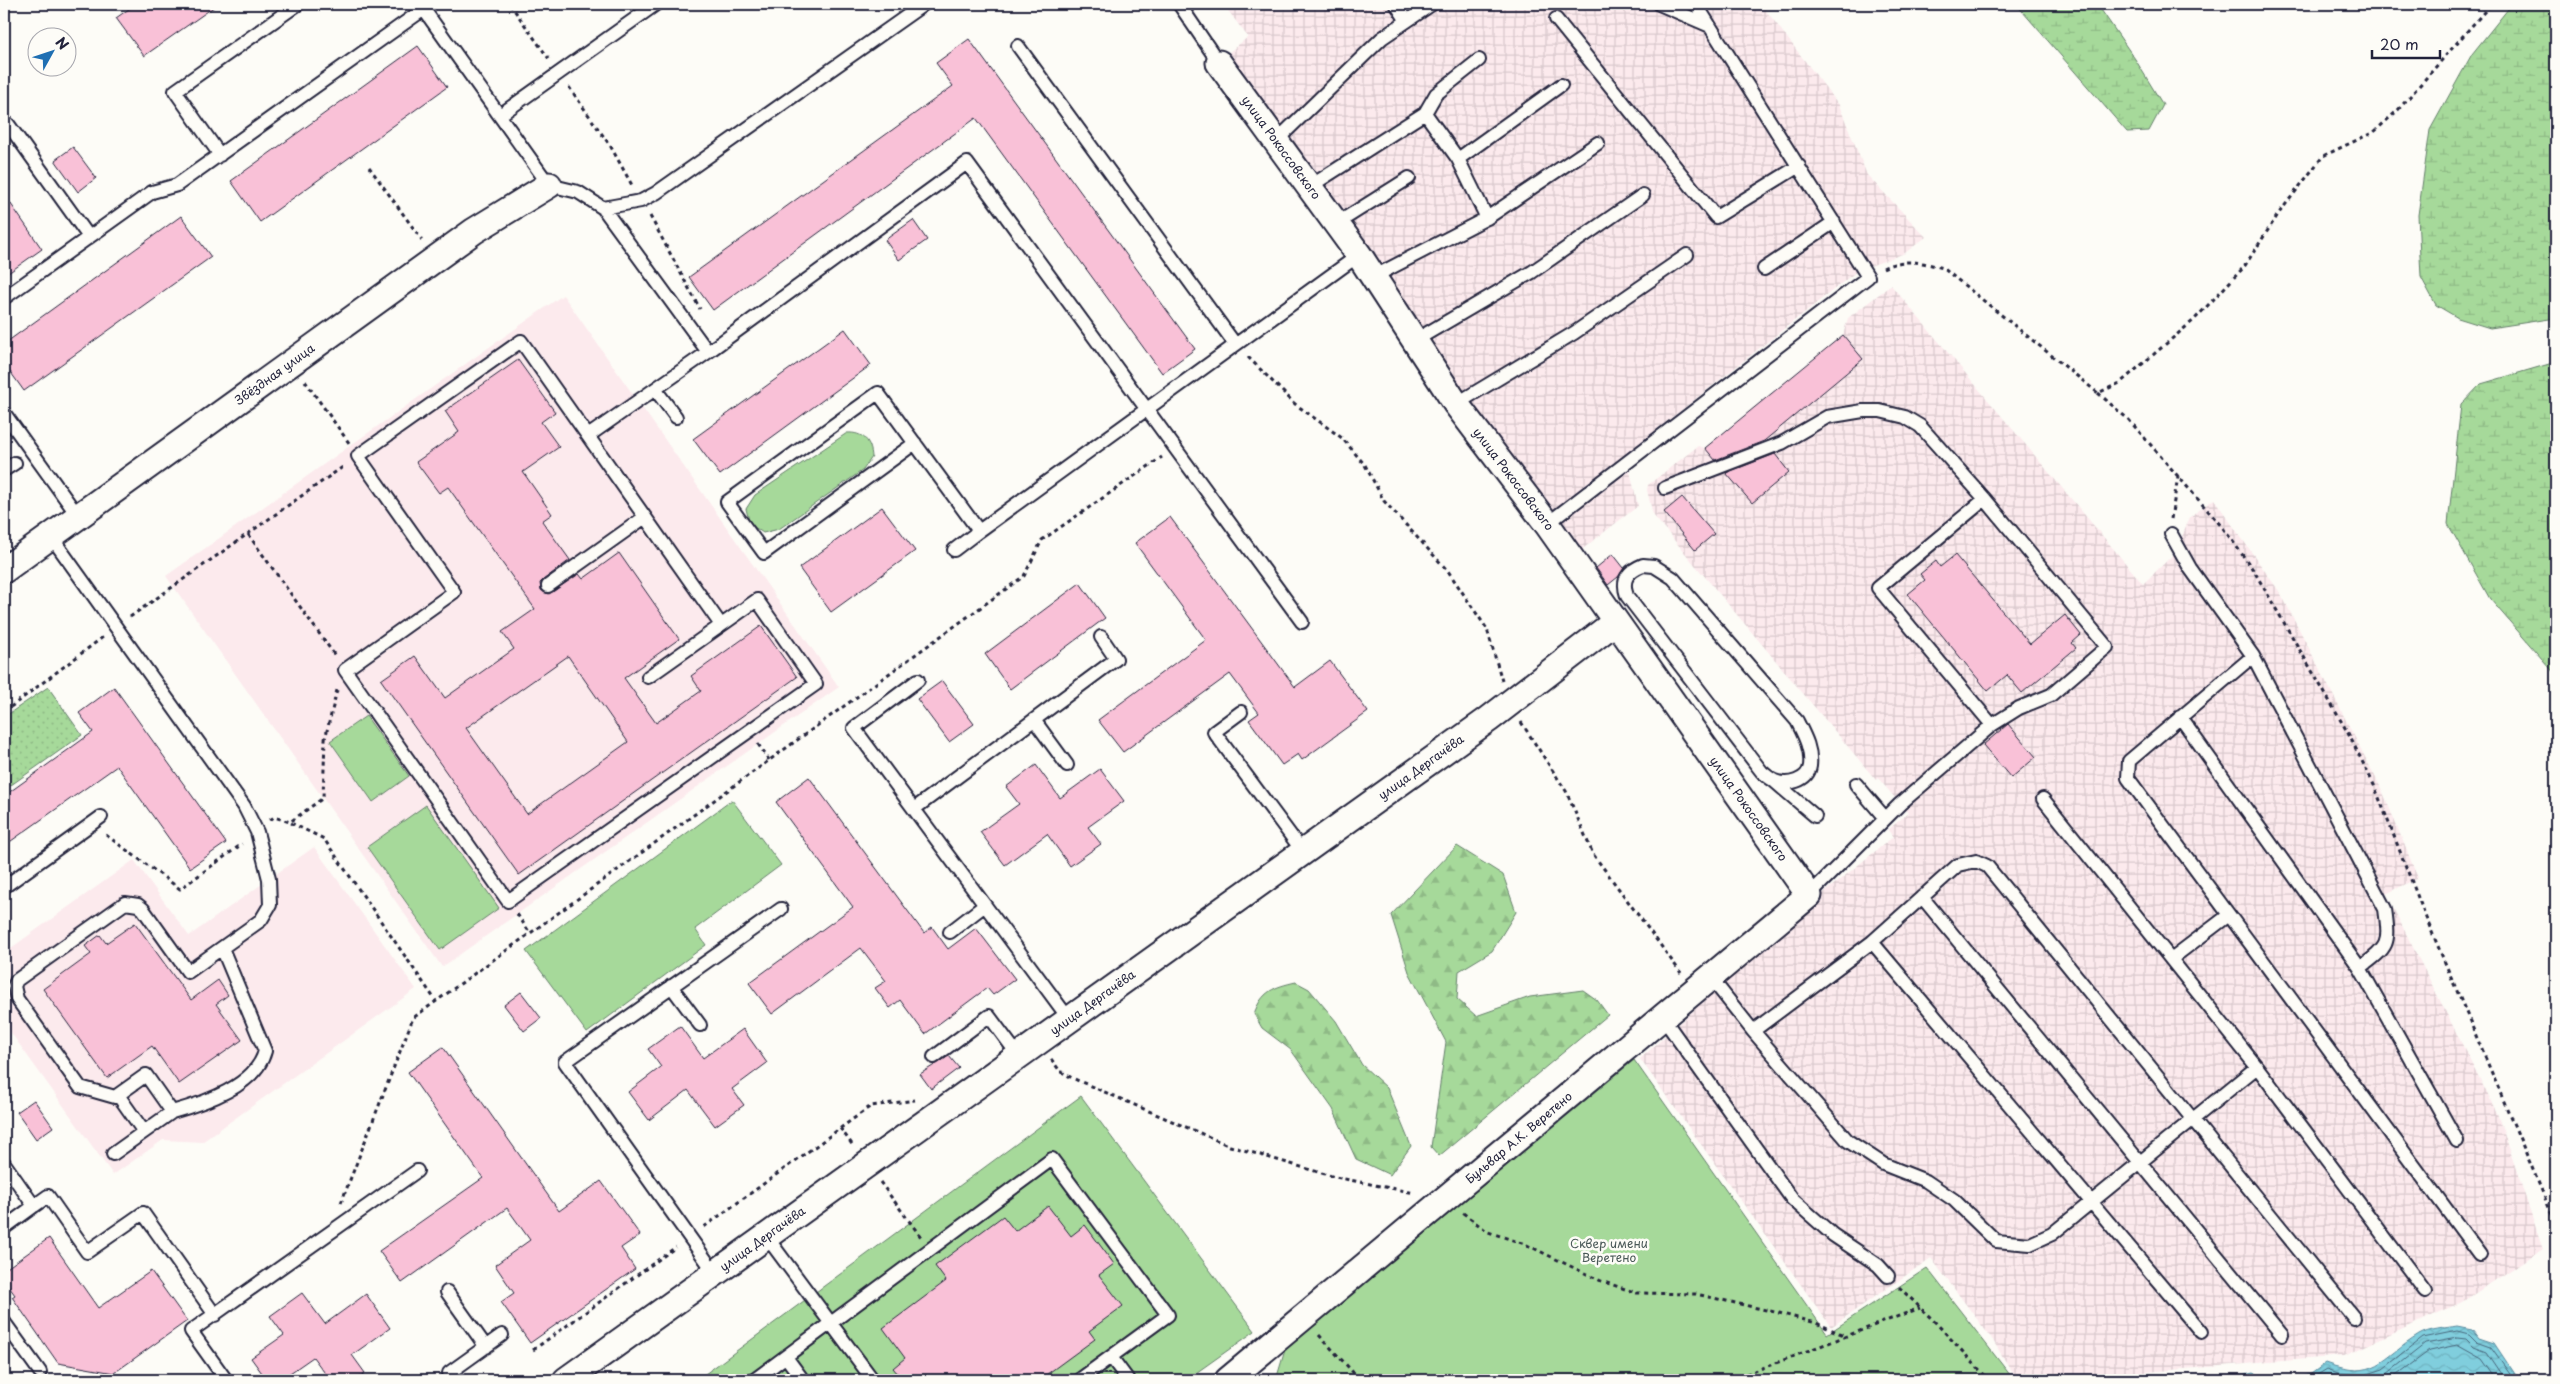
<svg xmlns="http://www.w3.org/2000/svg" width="2560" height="1384" viewBox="0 0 2560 1384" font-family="'Playpen Sans',sans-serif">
  <defs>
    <pattern id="industrial-grid" width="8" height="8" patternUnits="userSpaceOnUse" patternTransform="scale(1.25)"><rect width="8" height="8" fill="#fceaed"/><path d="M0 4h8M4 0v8" fill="none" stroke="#d8c8cc"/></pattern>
    <pattern id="grass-dots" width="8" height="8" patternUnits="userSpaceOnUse" patternTransform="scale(1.25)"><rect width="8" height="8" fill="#a6d99a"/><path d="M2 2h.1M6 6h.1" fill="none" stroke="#8fba86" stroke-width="1.8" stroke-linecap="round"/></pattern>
    <pattern id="forest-firs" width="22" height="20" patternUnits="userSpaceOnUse" patternTransform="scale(1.25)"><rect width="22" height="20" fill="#a6d99a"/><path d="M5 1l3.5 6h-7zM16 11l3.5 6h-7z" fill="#8fba86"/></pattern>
    <pattern id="wetland-marsh" width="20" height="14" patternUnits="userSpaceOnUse" patternTransform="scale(1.25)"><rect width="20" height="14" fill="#a6d99a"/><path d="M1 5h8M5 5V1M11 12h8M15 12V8" fill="none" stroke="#8fba86"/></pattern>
    <pattern id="water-waves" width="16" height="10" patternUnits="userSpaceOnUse" patternTransform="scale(1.25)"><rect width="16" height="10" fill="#80cedd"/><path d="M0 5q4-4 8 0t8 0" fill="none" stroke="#6eb1bf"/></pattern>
  </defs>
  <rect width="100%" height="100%" fill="#fdfcf7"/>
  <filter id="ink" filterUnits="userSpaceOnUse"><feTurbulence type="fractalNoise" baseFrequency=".02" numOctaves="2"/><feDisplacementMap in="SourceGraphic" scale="10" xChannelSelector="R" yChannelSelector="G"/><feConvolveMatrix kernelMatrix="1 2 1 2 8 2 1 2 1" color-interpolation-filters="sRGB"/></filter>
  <g filter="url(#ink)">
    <path fill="#fceaed" d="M563,295L839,687L442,967L166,576Z
      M314,847L416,989L202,1142L163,1140L113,1175L4,1023V953L134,860L189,936Z"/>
    <path fill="url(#industrial-grid)" d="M1223,4H1761L1839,105L1867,175L1926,237L1905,253L1857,271L1626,454L1638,506L1580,551L1454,383L1223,57L1248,37Z
      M1891,285L2143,584L2176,552L2190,517L2214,499L2281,594L2382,790L2418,878L2386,894L2497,1113L2543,1249L2462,1302L2344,1356L2110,1375L2093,1380H2017L1992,1339L1931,1258L1831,1327L1640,1059L1821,895L1893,837L1888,830L1908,813L1878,778L1876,780L1653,515L1647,490L1648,485L1698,446L1705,448L1843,335L1848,318Z"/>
    <path fill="url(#grass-dots)" stroke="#647e6a" d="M48,687L82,735L4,790V717Z"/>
    <path fill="url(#forest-firs)" stroke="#647e6a" d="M1457,846L1503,875L1516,912L1492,951L1459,971L1457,999L1476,1016L1530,997L1583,990L1597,1000L1608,1015L1439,1156L1431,1147L1446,1042L1409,972L1391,915Z
      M1296,982L1309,989L1336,1021L1362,1065L1387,1088L1411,1146L1390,1175L1356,1159L1333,1109L1291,1050L1262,1028L1254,1014C1262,991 1274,987 1296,982Z"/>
    <path fill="url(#wetland-marsh)" stroke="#647e6a" d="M2016,4H2097L2135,59L2163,105L2149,131L2127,132Z
      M2512,4H2556V318L2490,328L2458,318L2436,305L2421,277L2418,215L2430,130L2472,54Z
      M2556,362V675L2490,599L2448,524L2461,405L2481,384Z"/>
    <path fill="#a6d99a" stroke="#647e6a" d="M847,433C863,432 871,441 872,457L863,470L779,529L763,533L750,524L746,509L755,495Z
      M366,716L409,776L373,802L330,741Z
      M732,800L781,865L695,929L706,945L587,1033L526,951Z
      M426,805L499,908L440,950L367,847Z
      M1634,1060L1827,1334L1927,1268L2014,1380H1276L1285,1350Z
      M1081,1096L1255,1331L1186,1380H697Z"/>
    <path fill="url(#water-waves)" stroke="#5a899c" d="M2457,1326L2472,1329L2479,1338L2494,1343L2516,1376L2528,1380H2293L2311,1374L2326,1363C2377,1382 2381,1358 2419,1335C2429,1329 2446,1328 2457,1326Z
      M2253,1372L2268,1380H2222Z"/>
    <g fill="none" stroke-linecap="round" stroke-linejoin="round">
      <path stroke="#48677c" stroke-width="1" d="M2309,1380L2327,1369L2338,1373L2365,1375L2383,1369L2423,1338L2457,1331L2469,1334L2477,1342L2491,1347L2515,1380
        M2370,1380L2387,1374L2425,1344L2457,1338L2466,1339L2474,1347L2487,1352L2506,1380
        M2390,1380L2429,1351L2457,1345L2482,1359L2497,1380"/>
    </g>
    <path fill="#f9c1d7" stroke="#22223b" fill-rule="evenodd" d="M136,4H218L144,56L116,18Z
      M969,39L1195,349L1162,373L976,118L713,310L689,277L953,86L936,63Z
      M418,46L447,87L260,222L231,181Z
      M73,147L96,178L78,192L55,160Z
      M4,194L42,249L4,276Z
      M181,216L211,257L24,391L4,363V344Z
      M913,220L927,240L899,260L885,240Z
      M845,329L871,365L720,475L693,439Z
      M1843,335L1863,359L1764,441L1715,460L1705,448Z
      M518,360L555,412L541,422L559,447L523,472L552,514L542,521L570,560L543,580L540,583L541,590L549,594L579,574L583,579L619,553L679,639L624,678L656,723L701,691L691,676L761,626L797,677L519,875L381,680L415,656L445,698L514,649L502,632L535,609L448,487L439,493L416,462L459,432L445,411ZM568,656L628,742L527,814L466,728Z
      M1775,454L1789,472L1752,503L1726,473Z
      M1682,497L1714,534L1695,550L1664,512Z
      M882,507L915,551L831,612L799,568Z
      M1170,517L1295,687L1330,661L1368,712L1302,760L1298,754L1282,765L1249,720L1259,713L1230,674L1123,752L1098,720L1206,640L1135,543Z
      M1613,554L1624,568L1618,577L1608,585L1596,568Z
      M1955,555L2030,644L2065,615L2081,635L2072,643L2076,648L2022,693L2007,675L1988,691L1908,594L1925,580L1920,574L1936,561L1940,567Z
      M1080,583L1105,618L1010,689L985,654Z
      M942,681L974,724L949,742L917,699Z
      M114,687L226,843L190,868L117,766L4,846V796L93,732L79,713Z
      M2008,724L2036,757L2011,778L1983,745Z
      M1036,765L1060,798L1100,769L1124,801L1088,827L1101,844L1070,866L1047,834L1005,865L980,832L1019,804L1006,787Z
      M809,777L924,933L932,927L948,949L976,928L1015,979L993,995L987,988L925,1034L900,1000L890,1008L875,988L886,981L861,948L772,1014L749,983L853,907L776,802Z
      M135,923L191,1000L218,980L228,995L216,1004L242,1040L179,1084L152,1046L107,1078L43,989L91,954L85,946L100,935L106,943Z
      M521,992L541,1018L524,1031L504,1005Z
      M680,1026L703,1058L743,1029L767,1063L732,1089L744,1105L715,1126L688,1090L649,1120L628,1092L661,1067L648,1049Z
      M443,1047L559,1211L601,1181L640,1235L621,1248L635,1269L530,1343L501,1302L514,1293L495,1265L530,1240L507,1208L402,1283L379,1251L483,1178L408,1072Z
      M949,1056L959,1068L931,1089L920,1074Z
      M34,1100L53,1127L36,1139L17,1112Z
      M1048,1206L1071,1236L1085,1225L1114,1264L1099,1275L1123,1306L1089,1331L1095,1339L1039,1380H903L893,1368L905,1358L883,1328L946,1281L935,1266L1003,1216L1015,1231Z
      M49,1238L98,1308L151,1271L187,1321L114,1373L58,1363L12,1297L15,1295L4,1280V1270Z
      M302,1293L325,1324L366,1294L390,1328L352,1355L365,1373L354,1380H330L313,1357L280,1380H267L251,1358L284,1335L270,1316Z"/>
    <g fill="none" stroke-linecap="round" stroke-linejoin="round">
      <defs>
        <path id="service" d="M420,4L549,185L578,192L603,208L708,352L967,163L1302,622
          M1179,4L1219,63
          M1396,4L1407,21
          M1659,4L1710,26
          M1556,19L1716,217L1799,166
          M1018,46L1235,344
          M1425,113L1436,94L1479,60
          M500,115L656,4
          M4,127L8,124L89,237
          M1276,141L1382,38L1432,4
          M220,155L175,91L298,4
          M1458,159L1561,85
          M1309,187L1425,113L1458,159L1487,218
          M603,208L641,201L656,193L924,4
          M1336,224L1409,178
          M1764,269L1834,222
          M1373,277L1487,218L1598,143
          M4,298L152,192L177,185L424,9
          M1414,341L1532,272L1643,195
          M655,389L676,417
          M1456,404L1574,333L1687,255
          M4,413L78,516
          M588,436L708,352
          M915,443L764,553L727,502L878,393L979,531L1359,255
          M4,470L15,463
          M1665,488L1782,443L1827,417L1863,411H1880L1905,417L1920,426L1985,499L2107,647L2051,695L2019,708L1992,725L1900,804L1809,895
          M1985,499L1878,588L1992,725
          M1547,524L1868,277L1696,4
          M2171,534L2190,568L2253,656L2385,909C2390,945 2389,946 2360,968
          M50,535L244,806L257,832L269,879L270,905L261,920L188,972L143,909L138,905L125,903L17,980L14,986L17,999L80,1087L115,1097L146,1075L172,1112L113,1154
          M954,550L979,531
          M1643,565L1654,566L1673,578L1797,721C1804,735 1812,749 1810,766C1808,781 1787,786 1775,781C1770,779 1766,775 1762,772L1627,596C1621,579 1628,571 1643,565Z
          M548,586L645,517
          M2253,656L2129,761L2128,778L2480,1255
          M648,677L757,600L816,684L508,901L345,670L454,592L358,456L521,341L721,625
          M918,680L854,728L1069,1019
          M1241,712L1214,732L1303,852
          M2180,717L2360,968L2457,1141
          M1034,720L1067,765
          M1774,781L1815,816
          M1856,784L1885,818
          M2043,799L2257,1067L2425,1291
          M914,809L1116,659L1101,637
          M4,887L101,817
          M1922,897L2282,1335
          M950,932L985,905
          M1872,942L2201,1332
          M2171,959L2229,915
          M1711,978L1753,1031L1848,1141L1883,1164L1926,1181L1954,1200L1996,1241L2030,1244L2052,1234L2257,1067
          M671,986L700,1025
          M1663,1018L1792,1199L1833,1235L1878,1265L1888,1276
          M1753,1031L1872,942L1958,865L1976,861L1987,866L2354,1318
          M934,1057L989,1016L1018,1055
          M118,1095L144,1132
          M172,1112C204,1103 256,1086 265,1051L222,948
          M4,1163L34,1206L48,1196L87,1252L143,1213L215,1315
          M4,1228L34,1206
          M766,1236L873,1380
          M715,1273L565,1062L781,909
          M447,1292L486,1347
          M4,1322L40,1372
          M786,1357L803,1380
          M1111,1357L1128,1380
          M226,1380L191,1331L417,1171
          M455,1380L449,1373L502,1335
          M754,1380L1052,1159L1168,1315L1079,1380"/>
        <g id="minor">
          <path id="s1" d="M1219,63L1359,255L1456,404L1547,524L1809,895L1228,1380"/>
          <path id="s2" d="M4,570L474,231L549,185"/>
          <path id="s3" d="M566,1380L1489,719L1615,622"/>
        </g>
      </defs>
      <use href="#service" stroke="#22223b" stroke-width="16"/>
      <use href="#minor" stroke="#22223b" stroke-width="29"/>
      <path stroke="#22223b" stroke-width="3" stroke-dasharray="4 4" stroke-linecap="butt" d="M510,4L549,59
        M569,87L611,147L633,187
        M369,167L422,240
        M650,216L700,309
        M1883,268C1904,258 1922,262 1943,268L2098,393L2120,383L2194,320L2244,267L2279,213L2323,156L2374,132L2398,110L2491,4
        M1248,357L1295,404L1342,438L1365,465L1384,501L1448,571L1487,629L1502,681
        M305,381L349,443
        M2098,393L2129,420L2223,528L2254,571L2348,733L2374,785L2426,918L2556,1224
        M2171,519L2178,476
        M248,534L336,657
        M130,617L344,466
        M4,712L103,637
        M1521,722L1566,791L1593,854L1681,973
        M758,744L769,760
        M270,820L274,817L290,822L323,798L325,739L337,690
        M291,823L324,839L436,1001
        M106,835L180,889L242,844
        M517,914L530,933
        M1051,1059L1060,1071L1072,1078L1230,1146L1335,1177L1415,1193
        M840,1128L854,1147
        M880,1182L921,1237
        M341,1203L413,1018L1024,576L1042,540L1162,457
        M1463,1213L1488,1232L1525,1244L1601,1281L1637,1293L1696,1294L1779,1313L1816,1323L1846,1336
        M704,1227L871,1106L915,1100
        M1899,1287L1936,1323L1989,1380
        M1319,1335L1360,1380
        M533,1350L676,1247
        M1731,1380L1920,1308"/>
      <use href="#service" stroke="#fdfcf7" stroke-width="12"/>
      <use href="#minor" stroke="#fdfcf7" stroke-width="25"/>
    </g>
  </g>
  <g text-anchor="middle" stroke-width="5" stroke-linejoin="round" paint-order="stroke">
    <g font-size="12" fill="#22223b" stroke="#fdfcf7">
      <text dy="4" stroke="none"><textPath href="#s1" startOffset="105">улица Рокоссовского</textPath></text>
      <text dy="4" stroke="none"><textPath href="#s2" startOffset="334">Звёздная улица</textPath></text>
      <text dy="4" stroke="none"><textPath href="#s1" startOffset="510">улица Рокоссовского</textPath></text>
      <text dy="4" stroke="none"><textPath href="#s3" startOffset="1052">улица Дергачёва</textPath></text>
      <text dy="4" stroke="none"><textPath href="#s1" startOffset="915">улица Рокоссовского</textPath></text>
      <text dy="4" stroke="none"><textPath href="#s3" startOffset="648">улица Дергачёва</textPath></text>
      <text transform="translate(1519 1138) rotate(-40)" y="4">Бульвар А.К. Веретено</text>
      <text dy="4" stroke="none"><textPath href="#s3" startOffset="242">улица Дергачёва</textPath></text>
    </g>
    <g font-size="12" fill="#4a5958" stroke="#fdfcf7">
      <text x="1609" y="1248">Сквер имени<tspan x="1609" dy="14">Веретено</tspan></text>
    </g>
  </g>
  <rect width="2560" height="1384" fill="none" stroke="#fdfcf7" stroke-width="20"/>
  <rect x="10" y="10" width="2540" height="1364" fill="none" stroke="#22223b" stroke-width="2" filter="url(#ink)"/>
  <g transform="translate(52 52) rotate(50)"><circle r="24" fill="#fdfcf7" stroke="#a5a5ac"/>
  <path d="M0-4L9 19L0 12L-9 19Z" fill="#1f6fb2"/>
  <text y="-8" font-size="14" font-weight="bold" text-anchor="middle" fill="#22223b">N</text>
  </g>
  <path d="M2372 50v8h68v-8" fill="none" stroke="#22223b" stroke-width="2.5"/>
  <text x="2380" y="50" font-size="15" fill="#22223b" stroke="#fdfcf7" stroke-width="4" paint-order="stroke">20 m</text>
</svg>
